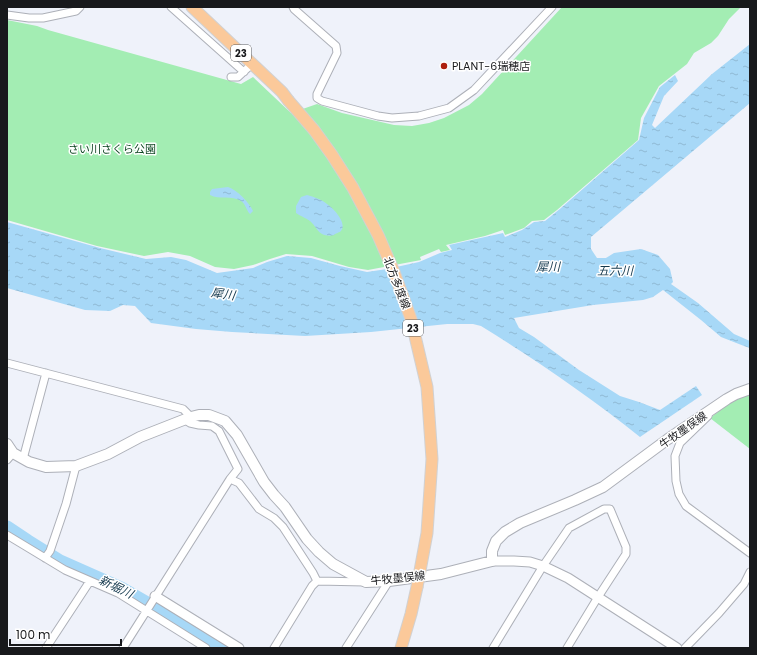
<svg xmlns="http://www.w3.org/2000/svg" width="757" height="655" viewBox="0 0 757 655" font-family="Poppins,'Noto Sans JP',sans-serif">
  <defs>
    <pattern id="water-ripples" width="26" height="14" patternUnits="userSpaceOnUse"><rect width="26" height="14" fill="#a7d8f7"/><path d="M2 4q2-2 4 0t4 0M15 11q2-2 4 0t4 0" fill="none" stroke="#8fb9d3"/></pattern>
  </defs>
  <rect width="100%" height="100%" fill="#eff2fa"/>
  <path fill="#a3edb3" d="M562,7H741L729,19L718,36L711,43L694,53L687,64L659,86L641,118L638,140L557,210L544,220L532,221L524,228L505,235L503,230L485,236L446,245L450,250L441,252L439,249L420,257L421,260L368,270L349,267L312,256L286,254L270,259L253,265L234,269L215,267L190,256L168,252L144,256L97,246L7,220V20L37,26L48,30L241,84L253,77L291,113L317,104L342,113L394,125L412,126L429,123L444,118L469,105L482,94Z
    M750,390V449L710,418L731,402Z"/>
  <path fill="url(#water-ripples)" d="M750,44V103L591,237V249L597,258H606L614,253L641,249L658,255L670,269L673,282L671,284L698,303L734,334L750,341V348L744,346L721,337L701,320L663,290L653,297L643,300L593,305L514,318L519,328L534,337L579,370L620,396L639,402L660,410L696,386L702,395L640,437C590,397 536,360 481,326L473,324H447L371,332L305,336L232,332L196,329L151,323L135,306L123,305L110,311L85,310L7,288V222L100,248L146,259L171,257L186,260L217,273L253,268L267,262L287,256L311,258L340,266L367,272L387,269L419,262L440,253L452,250L449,245L503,233L505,237L522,230L534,222L545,221L561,208L639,140L644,118L660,87L675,75L678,81L664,96L652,125L655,128L712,74Z
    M228,187C237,190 249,202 253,211L250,214C246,210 246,204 241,201C232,195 219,200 210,195V192L212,189Z
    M307,195C314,197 321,199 327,204C333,208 349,224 340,232C339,232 335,234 334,235C331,236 326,236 322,234C318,232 316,227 312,223C308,218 301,217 296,213V206L301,197Z"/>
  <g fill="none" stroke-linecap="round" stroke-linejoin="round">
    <path stroke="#a7d8f7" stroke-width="13" d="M7,527L28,541L60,561L121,588L225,648"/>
    <defs>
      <path id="minor" d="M171,7L244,72
        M293,7L294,9L336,46L337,53L317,94V98L322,101L378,116L392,118L419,116L449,108L474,90L552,7
        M7,15L29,18H43L76,11L80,7
        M231,77H238L252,64
        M7,363L183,409L191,417
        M708,416L680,443L675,456L676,481L679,494L686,506L750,553
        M184,419L190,423L199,425L212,426L219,431L238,469L230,479L239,483L259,509L274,518L283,527L313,573L317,581
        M23,459L46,373
        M7,460L13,453
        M7,535L65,570L118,593L206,648
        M45,558L50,551L66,504L76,466
        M46,648L90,581
        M123,648L230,479
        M274,648L312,586L317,581L365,582
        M346,648L389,581
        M493,648L543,566L569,528L604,509H610L626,547V554L598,597L567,648
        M685,648L719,613L744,584L750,572"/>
      <path id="tertiary" d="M492,561H514L530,562L543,566L568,578L677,648
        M155,596L239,648"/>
      <path id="secondary" d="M7,444L13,453L29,462L46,467L76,466L108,454L140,437L191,417L199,415H209L225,421L237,435L264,482L274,495L285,507L307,539L319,552L333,564L366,582L389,581L441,574L492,561V551L496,541L505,532L520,523L575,500L603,487L668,439L727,399L736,394L750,389"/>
      <path id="primary" d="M192,7L282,92L288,100
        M401,648L411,614L417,587"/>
    </defs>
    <use href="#minor" stroke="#adb0b8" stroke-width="9"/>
    <use href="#tertiary" stroke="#adb0b8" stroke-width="11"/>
    <use href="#secondary" stroke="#adb0b8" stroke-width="12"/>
    <use href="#primary" stroke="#d1d1d2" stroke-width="13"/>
    <use href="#minor" stroke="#fff" stroke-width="7"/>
    <use href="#tertiary" stroke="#fff" stroke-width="9"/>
    <use href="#secondary" stroke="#fff" stroke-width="10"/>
    <use href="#primary" stroke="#fbc99a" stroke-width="11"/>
    <defs>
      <path id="primary-bridge" d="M288,100L314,130L332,155L353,188L378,235L394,272L411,319L427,387L432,459L427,533L417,587"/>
    </defs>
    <use href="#primary-bridge" stroke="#d1d1d2" stroke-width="13" stroke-linecap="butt"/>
    <use href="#primary-bridge" stroke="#fbc99a" stroke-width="11"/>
  </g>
  <circle fill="#ad1e0d" stroke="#fff" stroke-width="1.5" cx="444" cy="66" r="4"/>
  <g text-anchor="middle" stroke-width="3" stroke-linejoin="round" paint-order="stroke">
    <g fill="#fff" stroke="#5d5e60" stroke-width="1">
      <rect x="231" y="45" width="20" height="16" rx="3"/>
      <rect x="403" y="320" width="20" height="16" rx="3"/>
    </g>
    <g font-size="10" font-weight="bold" fill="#18191c">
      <text x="241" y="57">23</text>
      <text x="413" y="332">23</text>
    </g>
    <g font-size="11" fill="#18191c" stroke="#fff" text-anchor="start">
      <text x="452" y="70">PLANT-6瑞穂店</text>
    </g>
    <g font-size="11" fill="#0e4622" stroke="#fff">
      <text x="112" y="153">さい川さくら公園</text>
    </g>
    <g font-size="11" fill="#18191c" stroke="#fff">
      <text transform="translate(397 283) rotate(69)" y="4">北方多度線</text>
      <text transform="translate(683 430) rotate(-35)" y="4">牛牧墨俣線</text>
      <text transform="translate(398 578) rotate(-6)" y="4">牛牧墨俣線</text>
    </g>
    <g font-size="12" font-style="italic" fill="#14394e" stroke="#fff">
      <text x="548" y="271">犀川</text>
      <text x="615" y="275">五六川</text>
      <text transform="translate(223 294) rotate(8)" y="4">犀川</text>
      <text transform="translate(116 587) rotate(26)" y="4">新堀川</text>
    </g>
  </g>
  <rect width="757" height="655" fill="none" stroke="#18191c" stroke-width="16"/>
  <path d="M10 639v6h111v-6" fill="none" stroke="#18191c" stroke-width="2"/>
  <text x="16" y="639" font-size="12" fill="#18191c" stroke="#ffffff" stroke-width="3" paint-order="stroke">100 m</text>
</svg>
